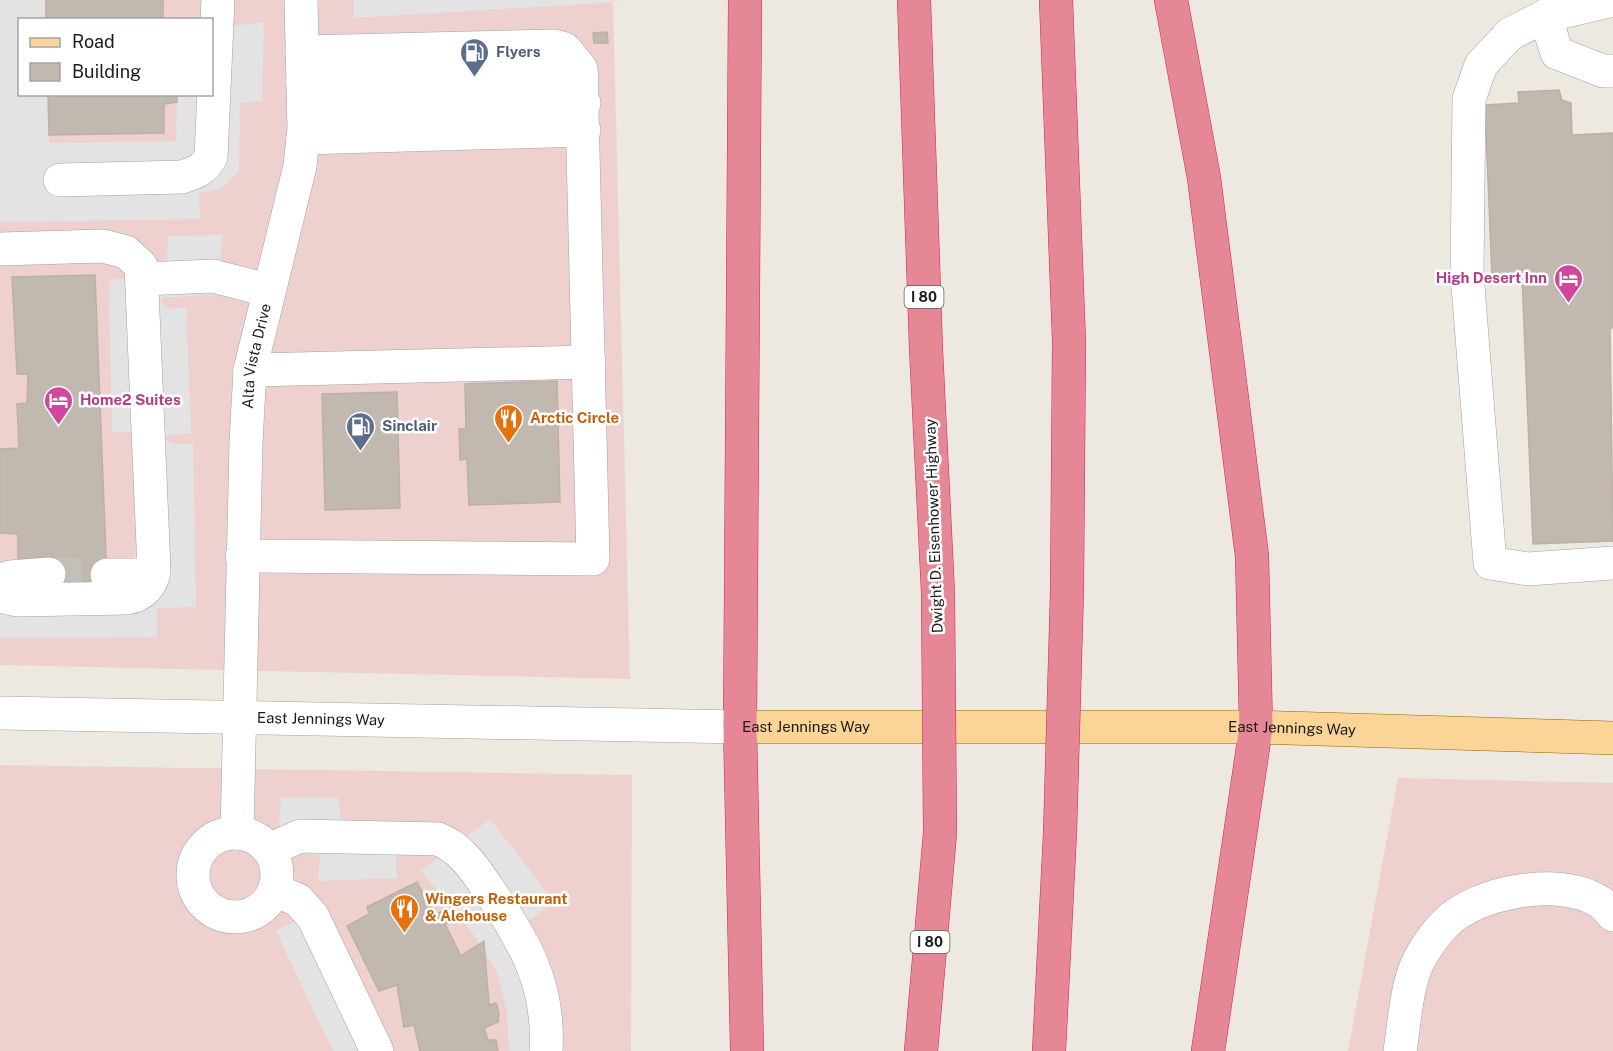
<svg xmlns="http://www.w3.org/2000/svg" width="1613" height="1051" viewBox="0 0 1613 1051" font-family="'Public Sans',sans-serif">
  <rect width="100%" height="100%" fill="#ede9e0"/>
  <path fill="#eed1cf" fill-rule="evenodd" d="M0,0H613L630,679L0,665ZM20,20H212V94H20Z
    M0,765L632,775L631,1051H0Z
    M1398,778L1613,783V1051H1348Z"/>
  <path fill="#e3e3e3" d="M0,0H46V19L20,20V94L48,95L49,143L176,141L177,95L212,94V29L264,22L262,101L240,103L239,171L220,189L199,193L200,219L0,222Z
    M354,0H619V2L354,18Z
    M222,235L218,294L163,298L161,302L168,309L186,307L191,433L170,435L165,440L174,444H193L196,607L157,608V637L0,638V592L114,588L137,553L132,432H112L109,280L128,278L167,262L168,236Z
    M281,797L338,798L342,825H394L397,878L318,881L320,855L299,853L279,824Z
    M490,819L554,902L528,921L546,952L562,1021L564,1051H509L507,1012L497,972L474,935L421,871Z
    M298,920L361,1051H333L276,931Z"/>
  <path fill="#c1b8b0" stroke="#beb0a3" stroke-width="1.5" d="M46,0H163V20H46Z
    M607,32L608,43H594L593,33Z
    M1559,90L1562,100L1571,103L1572,135L1613,133V328H1610L1613,541L1533,544L1522,277L1492,278L1485,105L1519,103L1518,92Z
    M48,94H177V102L164,104V133L49,135Z
    M95,275L107,582H49L18,561V534L0,533V449L19,448L17,404L27,403L28,374H17L12,277Z
    M557,381L560,502L469,505L467,459L460,460L459,429H466L465,384Z
    M397,392L400,508L325,510L322,394Z
    M417,882L435,915L444,910L451,922L445,924L461,956L484,941L489,1005L496,1003L499,1013L498,1022L484,1028L488,1040H496L498,1051H420L414,1025L404,1027L397,985L379,991L347,926L369,914L367,907Z"/>
  <g fill="none" stroke-linecap="round" stroke-linejoin="round">
    <path stroke="#c3c0b9" stroke-width="33" stroke-dasharray="33 16" stroke-linecap="butt" d="M49,574L107,575"/>
    <defs>
      <g id="minor">
        <path d="M1613,0L1545,16L1557,53L1603,71H1613"/>
        <path d="M1545,16L1510,34L1481,65L1469,99L1467,274L1490,563L1528,569L1613,563"/>
        <path d="M303,83L582,76"/>
        <path d="M304,110L584,103"/>
        <path d="M303,138L584,130"/>
        <path d="M60,180L182,177C195,173 205,169 211,157L218,0"/>
        <path d="M0,249L103,246L126,252L141,266L154,569C153,585 142,596 127,598L17,600L0,596"/>
        <path d="M143,279L213,276L268,290"/>
        <path d="M250,370L589,362"/>
        <path d="M242,556L593,559L581,69L565,49L554,46L302,52"/>
        <path d="M107,575H153"/>
        <path d="M0,581L10,577L49,574"/>
        <path id="s1" d="M0,713L740,727"/>
        <circle cx="235" cy="875" r="42"/>
        <path id="s2" d="M237,833L246,442L250,370L300,166L304,129L301,0"/>
        <path d="M269,850L300,836L438,839C462,848 475,870 489,890C525,942 550,985 546,1051"/>
        <path d="M274,890L298,900L313,917L377,1051"/>
        <path d="M1400,1051C1405,1021 1406,979 1423,953C1429,943 1437,932 1445,924C1477,891 1561,876 1600,902C1605,905 1609,911 1613,915"/>
      </g>
      <g id="major">
        <path id="s3" d="M740,727H1256L1613,738"/>
      </g>
      <path id="highway" d="M745,0L740,727L747,1051
        M914,0L926,349L938,593
        M1056,0L1069,341L1067,591
        M1171,0L1204,178L1252,556L1256,727L1208,1051
        M921,1051L940,833
        M1049,1051L1060,833"/>
    </defs>
    <use href="#minor" stroke="#a2a2a2" stroke-width="34"/>
    <use href="#major" stroke="#916701" stroke-width="34"/>
    <use href="#highway" stroke="#d42459" stroke-width="34"/>
    <use href="#minor" stroke="#fff" stroke-width="33"/>
    <use href="#major" stroke="#fbd497" stroke-width="33"/>
    <use href="#highway" stroke="#e58795" stroke-width="33"/>
    <defs>
      <path id="highway-bridge" d="M938,593L940,833
        M1060,833L1067,591"/>
    </defs>
    <use href="#highway-bridge" stroke="#d42459" stroke-width="34" stroke-linecap="butt"/>
    <use href="#highway-bridge" stroke="#e58795" stroke-width="33"/>
  </g>
  <defs>
    <symbol id="fuel-pin" viewBox="-11 -11 22 30"><path d="M0 17L-7.5 6A9.5 9.5 0 1 1 7.5 6Z" fill="#5c6f8a" stroke="#fff"/><path d="M-5.5-6h7V0h2V4h1.3V-2.5L3-4.5l.8-.8L6-3V5H2.5V1h-1V6h-7ZM-4.2-4.7v3.2H.2V-4.7Z" fill="#fff"/></symbol>
    <symbol id="hotel-pin" viewBox="-11 -11 22 30"><path d="M0 17L-7.5 6A9.5 9.5 0 1 1 7.5 6Z" fill="#d1479c" stroke="#fff"/><path d="M-6-4.5h1.5V1H6V5H4.5V3h-9V5H-6ZM-4 0a1.8 1.8 0 1 1 3.6 0ZM.5 0V-2.5h3Q6-2.5 6 0Z" fill="#fff"/></symbol>
    <symbol id="restaurant-pin" viewBox="-11 -11 22 30"><path d="M0 17L-7.5 6A9.5 9.5 0 1 1 7.5 6Z" fill="#e8710a" stroke="#fff"/><path d="M-5-6h1v4h1v-4h1v4h1v-4h1v5L-1.5 .5V6h-2V.5L-5-1ZM5-6V6H3V1.5H1.5Q1.5-4 5-6Z" fill="#fff"/></symbol>
  </defs>
  <g fill-rule="evenodd">
    <use href="#fuel-pin" x="458" y="36" width="33" height="45"/>
    <use href="#hotel-pin" x="1552" y="262" width="33" height="45"/>
    <use href="#hotel-pin" x="42" y="384" width="33" height="45"/>
    <use href="#restaurant-pin" x="492" y="402" width="33" height="45"/>
    <use href="#fuel-pin" x="344" y="410" width="33" height="45"/>
    <use href="#restaurant-pin" x="388" y="892" width="33" height="45"/>
  </g>
  <g text-anchor="middle" stroke-width="5" stroke-linejoin="round" paint-order="stroke">
    <g fill="#fff" stroke="#5f5f5f" stroke-width="1.5">
      <rect x="904.5" y="286" width="39" height="22" rx="4.5"/>
      <rect x="910.5" y="931" width="39" height="22" rx="4.5"/>
    </g>
    <g font-size="14" font-weight="bold" fill="#1b1b1b">
      <text x="924" y="302">I 80</text>
      <text x="930" y="947">I 80</text>
    </g>
    <g font-size="15" font-weight="bold" fill="#4e5e75" stroke="#fff" text-anchor="start">
      <text x="496" y="57">Flyers</text>
      <text x="382" y="431">Sinclair</text>
    </g>
    <g font-size="15" font-weight="bold" fill="#b23c85" stroke="#fff" text-anchor="end">
      <text x="1547" y="283">High Desert Inn</text>
      <text x="80" y="405" text-anchor="start">Home2 Suites</text>
    </g>
    <g font-size="15" fill="#1b1b1b" stroke="#fff">
      <text dy="5" stroke="none"><textPath href="#s2" startOffset="478">Alta Vista Drive</textPath></text>
      <text transform="translate(934 526) rotate(-92)" y="5">Dwight D. Eisenhower Highway</text>
      <text dy="5" stroke="none"><textPath href="#s1" startOffset="321">East Jennings Way</textPath></text>
      <text dy="5" stroke="none"><textPath href="#s3" startOffset="66">East Jennings Way</textPath></text>
      <text dy="5" stroke="none"><textPath href="#s3" startOffset="552">East Jennings Way</textPath></text>
    </g>
    <g font-size="15" font-weight="bold" fill="#c56008" stroke="#fff" text-anchor="start">
      <text x="530" y="423">Arctic Circle</text>
      <text x="425" y="904">Wingers Restaurant<tspan x="425" dy="17">&amp; Alehouse</tspan></text>
    </g>
  </g>
  <rect x="18" y="18" width="195" height="78" fill="#ffffff" stroke="#a4a4a4" stroke-width="1.5"/>
  <rect x="30" y="38" width="30" height="9" fill="#fbd497" stroke="#a4a4a4" stroke-width="1.5"/>
  <text x="72" y="48" font-size="18" fill="#1b1b1b">Road</text>
  <rect x="30" y="63" width="30" height="18" fill="#c1b8b0" stroke="#a4a4a4" stroke-width="1.5"/>
  <text x="72" y="78" font-size="18" fill="#1b1b1b">Building</text>
</svg>
